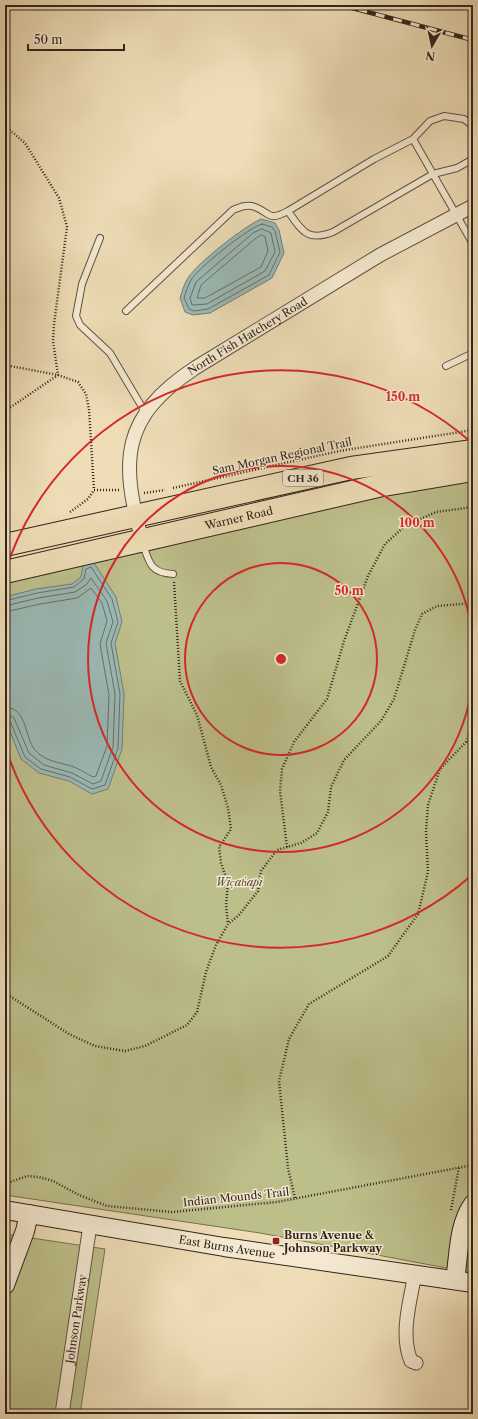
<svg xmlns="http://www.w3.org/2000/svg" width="478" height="1419" viewBox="0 0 478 1419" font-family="'Libre Caslon Text',serif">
  <rect width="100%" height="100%" fill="#eeddb7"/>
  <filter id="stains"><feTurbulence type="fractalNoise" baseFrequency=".005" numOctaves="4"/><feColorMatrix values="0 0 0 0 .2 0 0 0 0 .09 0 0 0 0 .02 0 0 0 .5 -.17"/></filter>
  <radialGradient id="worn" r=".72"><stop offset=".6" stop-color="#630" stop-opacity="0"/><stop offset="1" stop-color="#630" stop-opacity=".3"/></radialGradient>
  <path fill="#bdbf8b" stroke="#777254" d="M473,479V1273L260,1233L5,1195V578L380,493Z
    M5,1234L105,1249L80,1414H5Z"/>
  <path fill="#9bbab6" stroke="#717e79" d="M261,219L275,223L279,230L284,253L272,278L210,313L193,315L185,312L180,298C182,292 184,284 188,278C197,263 245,226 261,219Z
    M94,563L116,597L122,622L115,643L124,694L122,749L108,789L92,794L69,781L39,773L21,759L5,719V597L36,589L72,584L81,577L83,565Z"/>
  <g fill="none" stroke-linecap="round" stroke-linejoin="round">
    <path stroke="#66706a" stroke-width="1" d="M262,224L272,227L275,231L280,252L269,275L208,309L194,311L189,309L184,298C186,292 188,285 191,280C198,268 248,228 262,224Z
      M262,229L271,233L275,252L265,271L207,304L192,305L190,298L196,282L253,233Z
      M262,235L265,237L268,251L261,267L205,298H197L201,285L256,238Z
      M5,601L37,593L74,587L84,579L86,569L91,567L112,599L118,622L111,643L120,694L118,748L105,785L92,789L70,777L41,769L25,757L10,721L5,718
      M5,606L38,598L75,592L87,584L91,578L107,601L113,622L106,643L115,694L113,747L101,781L93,784L72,773L44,765L29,753L14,718L5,713
      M5,612L40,604L77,598L91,588L102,603L107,621L100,644L109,695L107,746L96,776L93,777C87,774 81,770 74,767C60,762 45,762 35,750C24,737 28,708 5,707"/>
    <defs>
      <path id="lane" d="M473,126L464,119L444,116L430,121L413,139L374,159L288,211C302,231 307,242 333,232L433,174L457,168L473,159
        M413,139L473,244
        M100,238L82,284L76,316L80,325L110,353L145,412
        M126,311L233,210C240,207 247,204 255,207C271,213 267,222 288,211
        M446,366L473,353
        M143,544C149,562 150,573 173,574"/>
      <g id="street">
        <path id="s1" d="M142,540C120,460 121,417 195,368L380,255L473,206"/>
        <path d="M415,1274C410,1301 400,1335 411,1361L416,1363"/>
        <path id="s2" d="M62,1414L90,1225"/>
      </g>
      <g id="secondary">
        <path id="s3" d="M5,1210L224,1247L473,1283"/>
        <path d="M455,1280C459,1255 458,1225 473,1204"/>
        <path d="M5,1285L25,1231L29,1214"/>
      </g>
      <g id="highway">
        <path d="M5,545L351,468L473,451"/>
        <path id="s4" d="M5,572L378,486L473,470"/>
      </g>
    </defs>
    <use href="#lane" stroke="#605344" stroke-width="8"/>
    <use href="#street" stroke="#605344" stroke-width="15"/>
    <use href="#secondary" stroke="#31251e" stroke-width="20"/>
    <use href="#highway" stroke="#31251e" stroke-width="24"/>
    <path stroke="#31251e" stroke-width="2.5" stroke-dasharray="1 2" stroke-linecap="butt" d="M5,126L25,143L59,198L67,227L54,324L53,341L58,375L5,411
      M5,365L58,375L78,382L86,394L89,409L94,490
      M173,488L339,451L473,430
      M94,490H119
      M144,493L165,490
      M70,512L88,499L94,490
      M174,582L180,681L197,715L211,767L221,785L228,808L231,829L219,847L221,863L228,883L226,905L228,924
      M473,715L467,741L473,751
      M287,847L280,791L282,769L294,742L327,699L344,641L368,576L385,544L405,526L436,512L473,507
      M5,993L69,1034L95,1046L125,1051L145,1046L187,1025L197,1012L206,972L216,945L228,924L239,915L258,891L261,871L277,850L301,843L317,833L328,812L331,787L344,760L381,721L394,699L415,630L422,614L437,606L473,603
      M5,1184L27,1176L39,1177L53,1181L79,1195L107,1206L172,1212L277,1202L473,1165
      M295,1198L288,1168L279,1081L289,1039L309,1004L388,956L418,914L428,872L426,831L428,805L440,769L467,741
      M451,1210L459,1167"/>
    <use href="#lane" stroke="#f4e9d0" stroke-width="6"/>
    <use href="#street" stroke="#f4e9d0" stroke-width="13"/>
    <use href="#secondary" stroke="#f4e9d0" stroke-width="18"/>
    <use href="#highway" stroke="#eeddb7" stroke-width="22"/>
    <defs>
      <path id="rail" d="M341,5L473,40"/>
    </defs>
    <use href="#rail" stroke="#31251e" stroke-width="4.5"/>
    <use href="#rail" stroke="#f4e9d0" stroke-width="3" stroke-dasharray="9" stroke-linecap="butt"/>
  </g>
  <g fill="none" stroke="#d62828" stroke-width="2">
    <circle cx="281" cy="659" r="96"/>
    <path d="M473 679A193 193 0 1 1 473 639"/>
    <path d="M472 875A289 289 0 0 1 5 746M5 572A289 289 0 0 1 472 443"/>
  </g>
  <rect fill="#8f2418" stroke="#f4e9d0" stroke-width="1.5" x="272" y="1237" width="8" height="8" rx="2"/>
  <g text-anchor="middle" stroke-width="3" stroke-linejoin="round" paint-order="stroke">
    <rect fill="#f4e9d0" stroke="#6c6053" stroke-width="1" x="283" y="470" width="40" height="16" rx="3"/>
    <g font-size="10" font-weight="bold" fill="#31251e">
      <text x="303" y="482">CH 36</text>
    </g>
    <g font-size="11" fill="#31251e" stroke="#f4e9d0">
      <text dy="4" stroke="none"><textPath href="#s1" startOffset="260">North Fish Hatchery Road</textPath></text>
      <text transform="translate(282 456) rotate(-12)" y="4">Sam Morgan Regional Trail</text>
      <text dy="4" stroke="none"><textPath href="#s4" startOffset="240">Warner Road</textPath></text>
      <text transform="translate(236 1197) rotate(-6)" y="4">Indian Mounds Trail</text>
      <text dy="4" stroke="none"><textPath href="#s3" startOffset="225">East Burns Avenue</textPath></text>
      <text dy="4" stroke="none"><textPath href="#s2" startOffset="96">Johnson Parkway</textPath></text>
    </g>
    <g font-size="11" font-style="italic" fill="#544c39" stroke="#f4e9d0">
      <text x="239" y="886">Wic̣aḣapi</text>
    </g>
    <g font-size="11" font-weight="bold" fill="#31251e" stroke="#f4e9d0" text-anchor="start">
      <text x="284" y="1239">Burns Avenue &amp;<tspan x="284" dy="13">Johnson Parkway</tspan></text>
    </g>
  </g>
  <circle cx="281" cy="659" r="6" fill="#d62828" stroke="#f4e9d0" stroke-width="2"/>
  <g font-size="12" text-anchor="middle" font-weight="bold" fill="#d62828" stroke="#f4e9d0" stroke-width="3" stroke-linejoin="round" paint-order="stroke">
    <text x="403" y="401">150 m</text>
    <text x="417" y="527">100 m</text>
    <text x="349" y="595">50 m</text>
  </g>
  <rect width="478" height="1419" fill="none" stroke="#eeddb7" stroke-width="20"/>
  <rect x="6" y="6" width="466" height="1407" fill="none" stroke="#31251e" stroke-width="2"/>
  <rect x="10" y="10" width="458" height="1399" fill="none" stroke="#31251e"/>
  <g transform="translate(432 46) rotate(189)" stroke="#f4e9d0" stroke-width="3" paint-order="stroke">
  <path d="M0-3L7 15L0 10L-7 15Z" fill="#31251e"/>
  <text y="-6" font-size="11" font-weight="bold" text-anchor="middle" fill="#31251e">N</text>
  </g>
  <path d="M28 44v6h96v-6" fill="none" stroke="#31251e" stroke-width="2"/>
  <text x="34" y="44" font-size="12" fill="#31251e" stroke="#f4e9d0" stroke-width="3" paint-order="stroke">50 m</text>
  <rect width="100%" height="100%" filter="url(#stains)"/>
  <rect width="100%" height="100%" fill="url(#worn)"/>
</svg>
